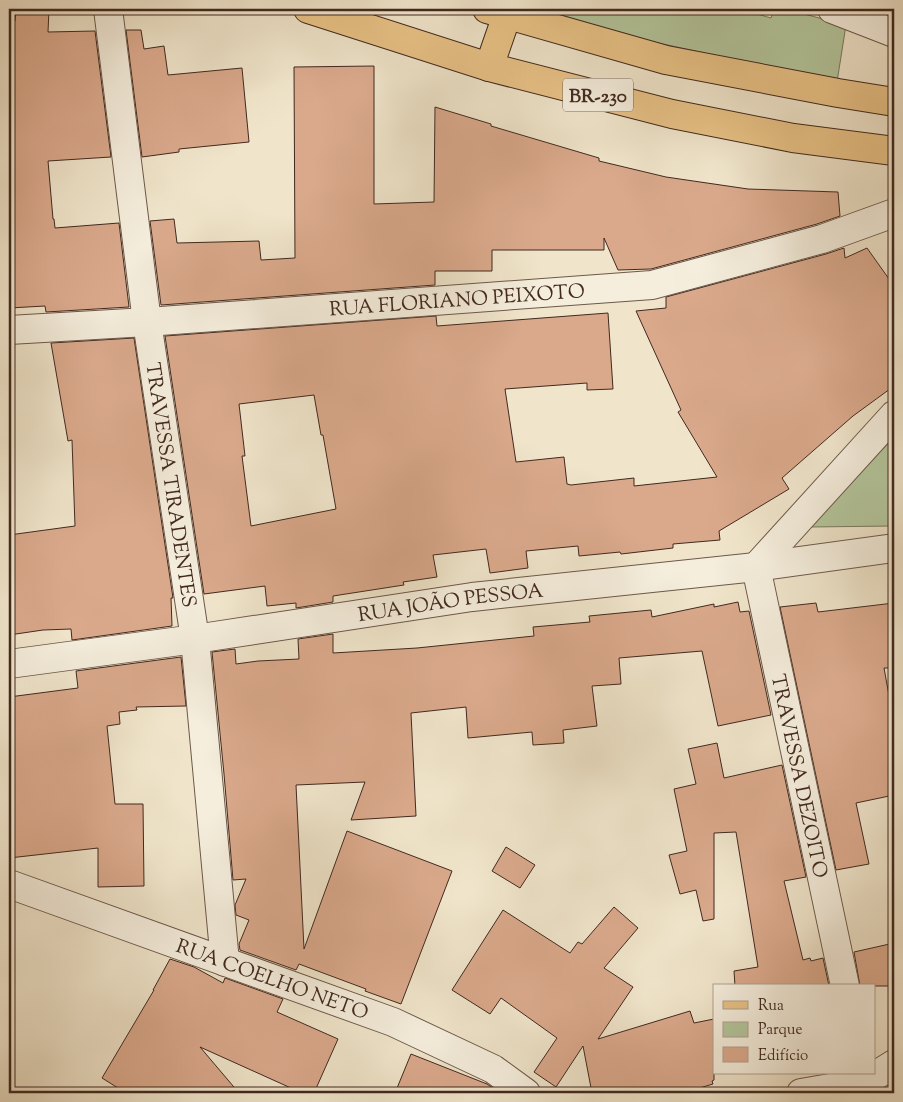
<svg xmlns="http://www.w3.org/2000/svg" width="903" height="1102" viewBox="0 0 903 1102" font-family="'Sorts Mill Goudy',serif">
  <rect width="100%" height="100%" fill="#f0e5cb"/>
  <filter id="stains"><feTurbulence type="fractalNoise" baseFrequency=".004" numOctaves="4"/><feColorMatrix values="0 0 0 0 .2 0 0 0 0 .09 0 0 0 0 .02 0 0 0 .5 -.17"/></filter>
  <radialGradient id="worn" r=".72"><stop offset=".6" stop-color="#630" stop-opacity="0"/><stop offset="1" stop-color="#630" stop-opacity=".3"/></radialGradient>
  <!-- green -->
  <g fill="#b4c69c" stroke="#7a785e">
    <path d="M 535,9 L 740,9 L 771,18 L 774,9 L 785,9 L 846,25 L 837,82 L 654,42 Z"/>
    <path d="M 894,437 L 894,526 L 810,527 Z"/>
  </g>
  <!-- building -->
  <g fill="#daa98c" stroke="#41291f" fill-rule="evenodd">
    <path d="M 16,9 L 49,9 L 48,32 L 95,31 L 111,157 L 48,161 L 53,219 L 54,219 L 55,228 L 119,223 L 129,307 L 46,312 L 45,306 L 9,308 L 9,273 L 12,272 L 9,221 L 9,20 L 15,21 Z"/>
    <path d="M 126,30 L 141,30 L 144,49 L 164,46 L 168,75 L 242,68 L 249,142 L 179,149 L 179,152 L 142,157 Z"/>
    <path d="M 374,66 L 374,204 L 434,202 L 435,107 L 491,124 L 491,126 L 599,158 L 599,161 L 666,177 L 748,189 L 838,192 L 840,216 L 817,224 L 651,269 L 618,270 L 604,238 L 604,250 L 492,250 L 492,271 L 435,271 L 435,285 L 161,305 L 150,221 L 174,219 L 177,243 L 259,241 L 261,260 L 295,258 L 294,67 Z"/>
    <path d="M 844,248 L 845,258 L 867,248 L 894,286 L 894,386 L 853,416 L 782,478 L 789,489 L 719,531 L 720,540 L 673,544 L 673,548 L 621,554 L 620,552 L 579,556 L 578,546 L 526,551 L 528,568 L 490,573 L 486,549 L 433,555 L 437,577 L 403,582 L 404,585 L 333,596 L 333,602 L 296,608 L 296,603 L 267,606 L 265,586 L 204,594 L 165,336 L 436,316 L 437,326 L 608,313 L 613,389 L 587,390 L 587,383 L 505,389 L 516,462 L 564,457 L 567,484 L 571,485 L 634,478 L 634,486 L 717,477 L 678,412 L 681,410 L 636,311 L 666,308 L 666,297 L 826,254 ZM 314,395 L 321,435 L 323,435 L 336,509 L 251,526 L 242,456 L 245,456 L 239,404 Z"/>
    <path d="M 134,338 L 173,598 L 171,598 L 172,626 L 72,640 L 71,629 L 43,630 L 9,635 L 9,535 L 75,526 L 72,440 L 68,441 L 51,343 Z"/>
    <path d="M 738,602 L 740,612 L 749,611 L 771,715 L 718,726 L 702,651 L 619,658 L 621,684 L 592,686 L 597,726 L 563,730 L 564,743 L 533,745 L 532,732 L 468,738 L 466,707 L 411,713 L 416,816 L 351,820 L 365,782 L 296,785 L 304,949 L 347,831 L 452,871 L 401,1004 L 365,991 L 366,989 L 299,964 L 296,970 L 240,950 L 239,944 L 249,920 L 236,915 L 235,905 L 246,879 L 233,880 L 224,774 L 212,652 L 235,649 L 236,664 L 258,661 L 299,659 L 298,639 L 333,634 L 333,653 L 417,648 L 534,636 L 533,627 L 590,622 L 589,616 L 651,610 L 652,617 L 714,604 L 714,607 Z"/>
    <path d="M 816,603 L 818,612 L 894,603 L 894,668 L 884,668 L 894,723 L 894,795 L 856,803 L 869,864 L 836,870 L 780,607 Z"/>
    <path d="M 181,657 L 186,706 L 136,707 L 137,710 L 119,712 L 120,724 L 107,726 L 115,804 L 143,804 L 144,886 L 98,887 L 98,848 L 9,858 L 9,697 L 78,688 L 76,671 Z"/>
    <path d="M 717,743 L 724,778 L 782,765 L 806,877 L 784,881 L 803,960 L 810,958 L 811,961 L 823,958 L 829,986 L 735,986 L 734,971 L 758,967 L 736,832 L 714,833 L 714,919 L 703,921 L 696,890 L 680,894 L 669,855 L 687,851 L 674,789 L 696,784 L 688,749 Z"/>
    <path d="M 506,847 L 535,865 L 520,888 L 492,871 Z"/>
    <path d="M 614,907 L 638,928 L 604,968 L 633,987 L 598,1039 L 690,1011 L 694,1023 L 714,1019 L 714,1080 L 712,1081 L 713,1084 L 683,1093 L 592,1093 L 583,1046 L 556,1087 L 534,1072 L 557,1038 L 501,998 L 490,1014 L 452,990 L 503,910 L 570,953 L 578,942 L 582,944 Z"/>
    <path d="M 894,943 L 894,986 L 860,986 L 854,952 Z"/>
    <path d="M 170,959 L 194,967 L 223,983 L 225,978 L 283,999 L 277,1012 L 338,1039 L 314,1093 L 302,1093 L 200,1047 L 239,1093 L 126,1093 L 102,1078 L 154,990 L 153,990 Z"/>
    <path d="M 411,1054 L 487,1084 L 500,1093 L 395,1093 Z"/>
  </g>
  <g fill="none" stroke-linecap="round" stroke-linejoin="round">
    <!-- minor casing -->
    <g stroke="#6d584a" stroke-width="30">
      <g id="minor">
        <path id="s1" d="M 108,9 L 147,322 L 195,639 L 225,962"/>
        <path d="M 832,9 L 894,33"/>
        <path id="s2" d="M 9,330 L 147,322 L 652,285 L 822,239 L 894,213"/>
        <path id="s3" d="M 9,664 L 195,639 L 472,597 L 756,567 L 894,548"/>
        <path id="s4" d="M 9,884 L 393,1022 L 493,1069 L 526,1093"/>
        <path d="M 845,986 L 756,567 L 894,415"/>
        <path d="M 801,1093 L 865,1082 L 894,1064"/>
      </g>
    </g>
    <!-- primary casing -->
    <g stroke="#41291f" stroke-width="30">
      <g id="primary">
        <path d="M 308,9 L 489,67 L 672,114 L 793,138 L 894,151"/>
        <path d="M 487,9 L 666,60 L 838,93 L 894,102"/>
        <path d="M 489,67 L 507,15"/>
      </g>
    </g>
    <!-- minor -->
    <use href="#minor" stroke="#f5eedd" stroke-width="28"/>
    <!-- primary -->
    <use href="#primary" stroke="#e8c286" stroke-width="28"/>
  </g>
  <g text-anchor="middle" stroke-width="5" stroke-linejoin="round" paint-order="stroke">
    <!-- shield labels -->
    <rect fill="#f5eedd" stroke="#776458" stroke-width="1" x="563" y="78.5" width="70" height="33" rx="4"/>
    <g font-size="19" font-weight="bold" fill="#41291f">
      <text x="598" y="102">BR-230</text>
    </g>
    <!-- street labels -->
    <g font-size="20" fill="#41291f" stroke="#f5eedd">
      <text dy="7" stroke="none"><textPath href="#s2" startOffset="449">RUA FLORIANO PEIXOTO</textPath></text>
      <text dy="7" stroke="none"><textPath href="#s1" startOffset="480">TRAVESSA TIRADENTES</textPath></text>
      <text dy="7" stroke="none"><textPath href="#s3" startOffset="446">RUA JOÃO PESSOA</textPath></text>
      <text transform="translate(800 776) rotate(78)" y="7">TRAVESSA DEZOITO</text>
      <text dy="7" stroke="none"><textPath href="#s4" startOffset="280">RUA COELHO NETO</textPath></text>
    </g>
  </g>
  <!-- margin -->
  <rect width="903" height="1102" fill="none" stroke="#f0e5cb" stroke-width="30"/>
  <rect x="10" y="10" width="883" height="1082" fill="none" stroke="#41291f" stroke-width="2.5"/>
  <rect x="15" y="15" width="873" height="1072" fill="none" stroke="#41291f"/>
  <!-- legend -->
  <rect x="713" y="984" width="162" height="90" fill="#f5eedd" stroke="#ad9f91"/>
  <rect x="723" y="1001" width="25" height="8" fill="#e8c286" stroke="#ad9f91"/>
  <text x="758" y="1010" font-size="15" fill="#41291f">Rua</text>
  <rect x="723" y="1022" width="25" height="15" fill="#b4c69c" stroke="#ad9f91"/>
  <text x="758" y="1034" font-size="15" fill="#41291f">Parque</text>
  <rect x="723" y="1047" width="25" height="15" fill="#daa98c" stroke="#ad9f91"/>
  <text x="758" y="1060" font-size="15" fill="#41291f">Edifício</text>
  <rect width="100%" height="100%" filter="url(#stains)"/>
  <rect width="100%" height="100%" fill="url(#worn)"/>
</svg>
